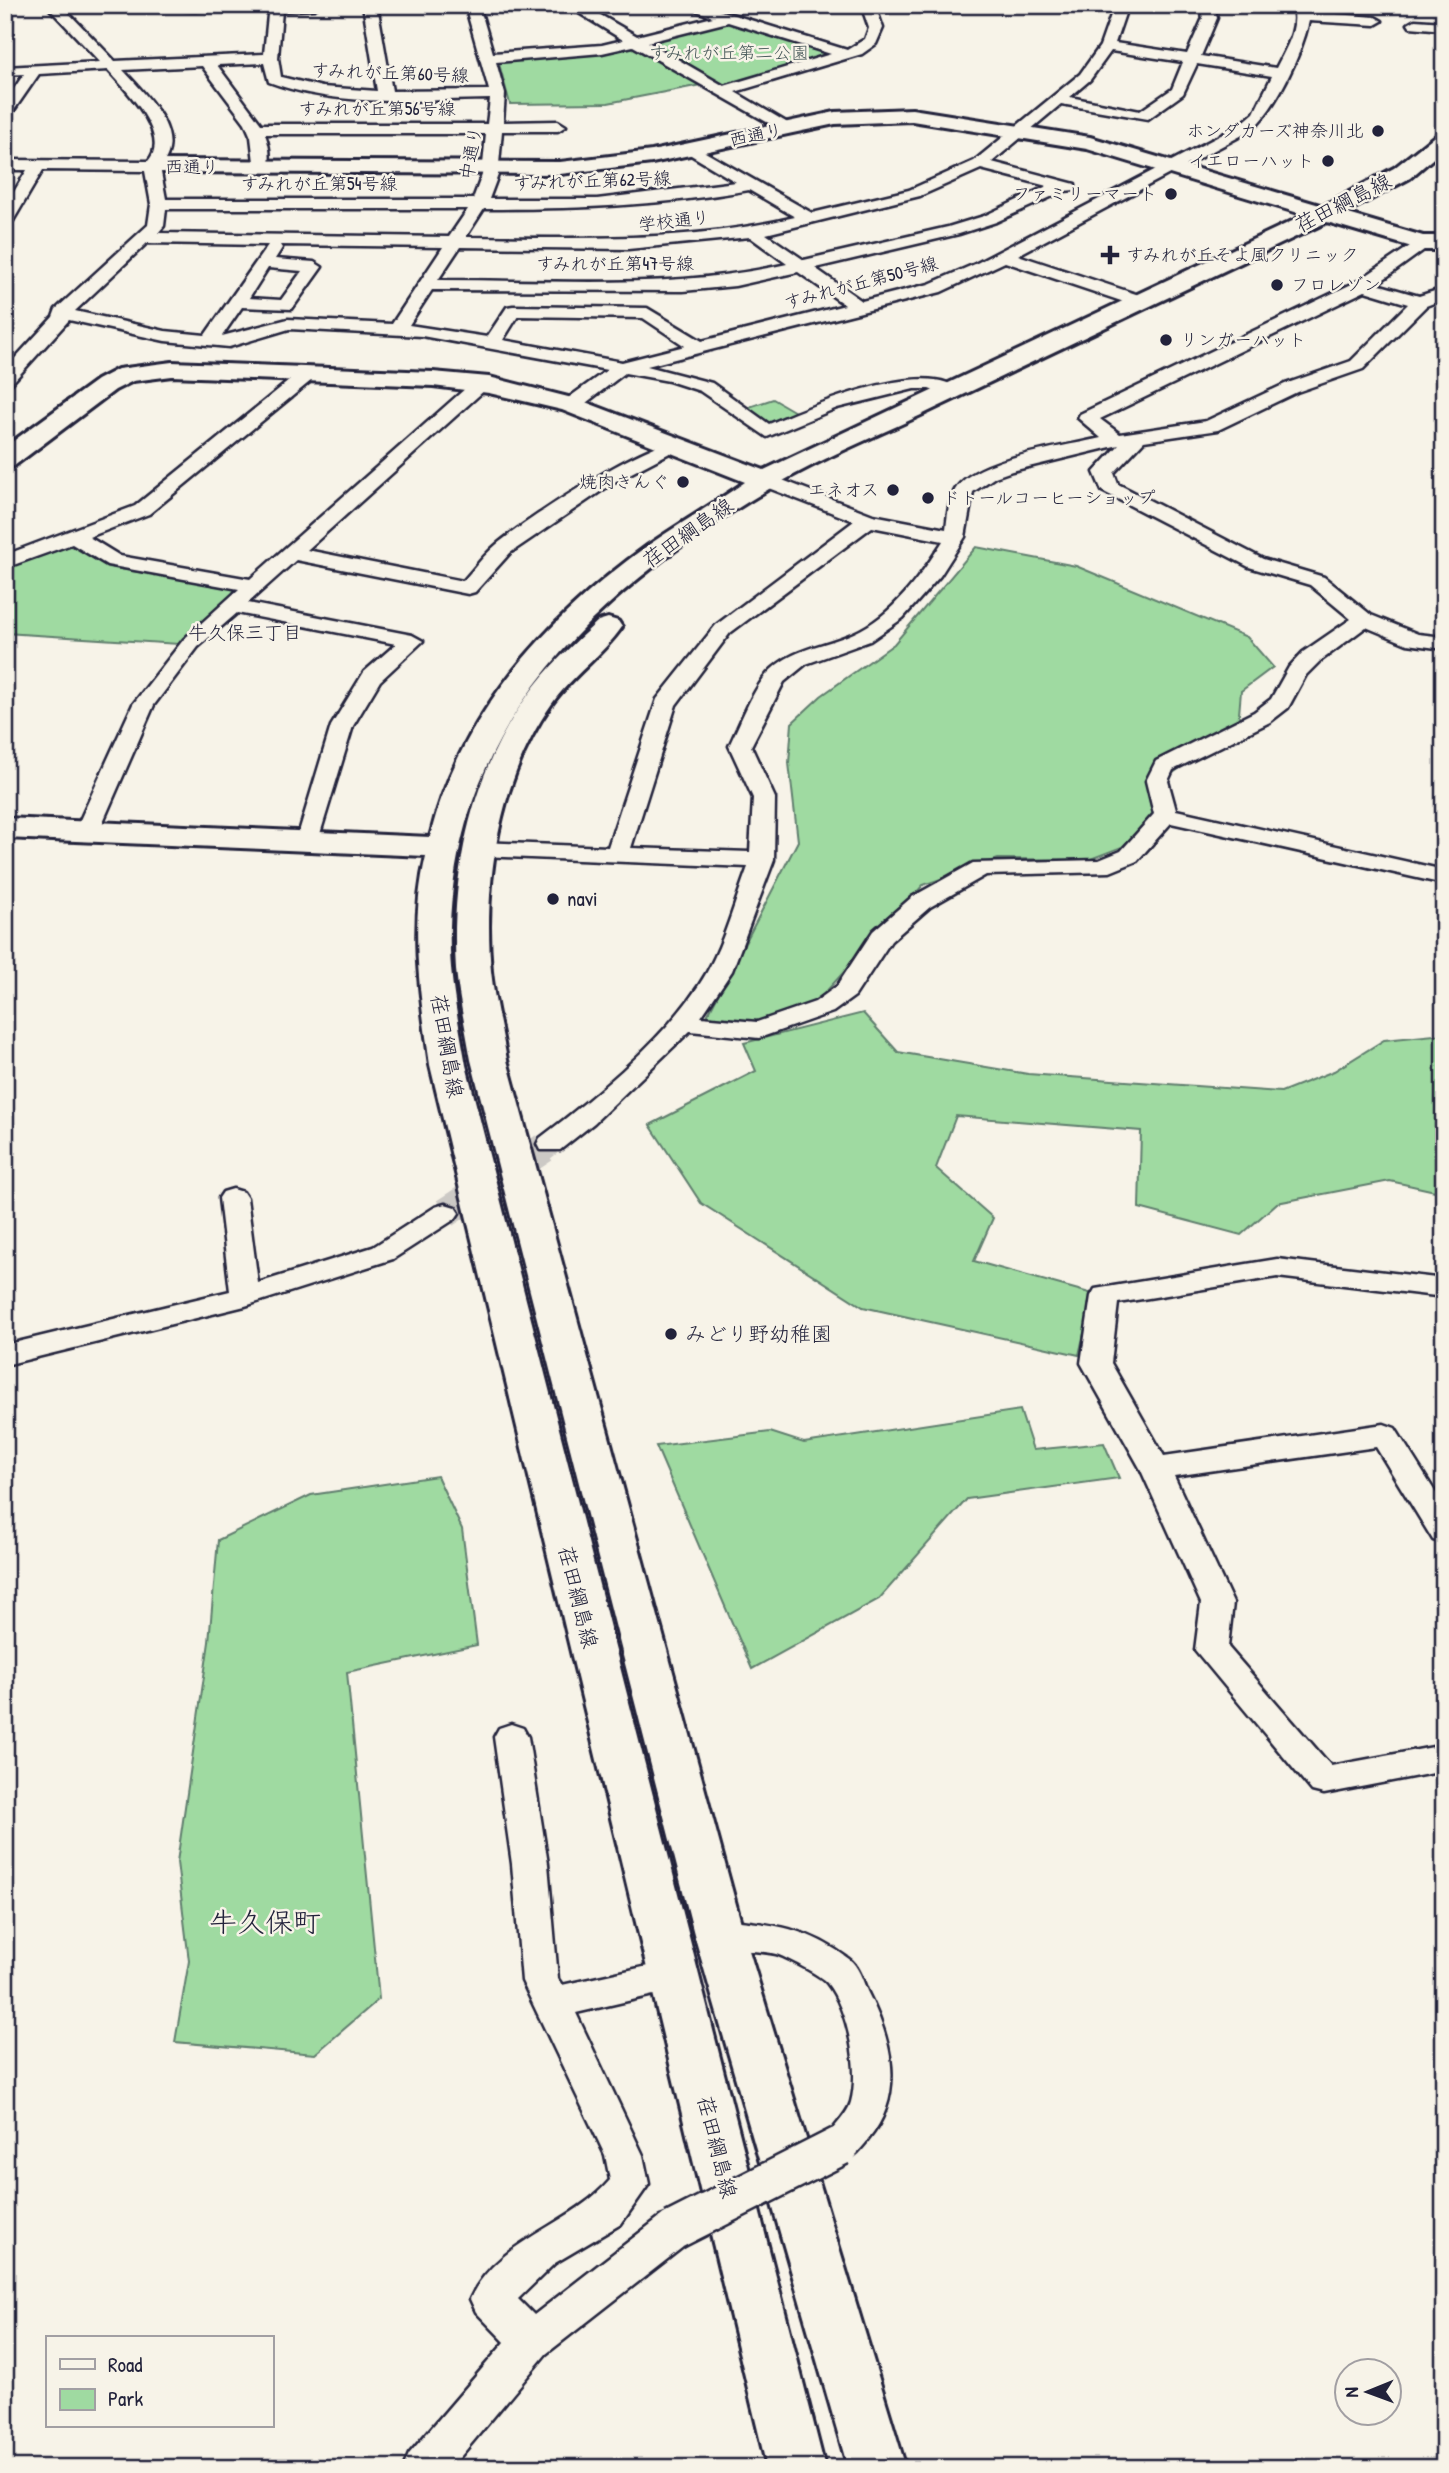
<svg xmlns="http://www.w3.org/2000/svg" width="1449" height="2473" viewBox="0 0 1449 2473" font-family="'Patrick Hand','Klee One',sans-serif">
  <rect width="100%" height="100%" fill="#f7f3e8"/>
  <filter id="ink" filterUnits="userSpaceOnUse"><feTurbulence type="fractalNoise" baseFrequency=".0143" numOctaves="2"/><feDisplacementMap in="SourceGraphic" scale="14" xChannelSelector="R" yChannelSelector="G"/><feConvolveMatrix kernelMatrix="1 2 1 2 8 2 1 2 1" color-interpolation-filters="sRGB"/></filter>
  <g filter="url(#ink)">
    <!-- green -->
    <g fill="#9fdaa1" stroke="#607e6e" stroke-width="2">
      <path d="M 727,21 L 836,54 L 727,87 L 642,42 Z"/>
      <path d="M 635,45 L 706,84 L 608,103 L 510,104 L 498,60 L 601,53 Z"/>
      <path d="M 773,399 L 797,413 L 767,425 L 746,408 Z"/>
      <path d="M 71,545 L 108,567 L 236,588 L 222,609 L 179,644 L 5,633 L 5,568 Z"/>
      <path d="M 976,547 L 1076,566 L 1247,637 L 1273,667 L 1241,691 L 1238,726 L 1151,789 L 1156,815 L 1122,847 L 1088,860 L 998,859 L 923,885 L 812,1007 L 759,1026 L 707,1016 L 798,841 L 789,763 L 792,723 L 821,696 L 894,644 Z"/>
      <path d="M 863,1013 L 898,1052 L 1028,1074 L 1281,1092 L 1334,1071 L 1384,1040 L 1444,1034 L 1444,1193 L 1390,1181 L 1277,1203 L 1241,1235 L 1139,1208 L 1141,1131 L 956,1116 L 936,1168 L 993,1218 L 974,1261 L 1093,1294 L 1079,1355 L 863,1307 L 701,1203 L 650,1125 L 756,1071 L 744,1043 Z"/>
      <path d="M 1020,1410 L 1033,1450 L 1104,1443 L 1119,1478 L 967,1499 L 879,1599 L 752,1669 L 656,1446 L 770,1432 L 804,1443 Z"/>
      <path d="M 437,1476 L 462,1529 L 477,1645 L 347,1672 L 379,1999 L 315,2054 L 175,2042 L 189,1961 L 177,1862 L 209,1642 L 218,1540 L 311,1495 Z"/>
    </g>
    <g fill="none" stroke-linecap="round" stroke-linejoin="round">
      <!-- street-tunnel-far1 -->
      <path stroke="#ccc9c5" stroke-width="24" stroke-dasharray="24 12" stroke-linecap="butt" d="M 542,1150 L 550,1144"/>
      <!-- street-tunnel -->
      <path stroke="#ccc9c5" stroke-width="30" stroke-dasharray="30 15" stroke-linecap="butt" d="M 445,1213 L 544,1148"/>
      <!-- street casing -->
      <g stroke="#22223b" stroke-width="5">
        <g id="street">
          <path d="M 46,5 L 61,5 L 115,61 L 264,54 L 269,5 L 321,5 L 314,9 L 282,11 L 278,58 L 281,77 L 322,87 L 377,91 L 363,5 L 377,5 L 392,91 L 489,90 L 465,5 L 479,5 L 493,53 L 602,45 L 623,40 L 566,5 L 583,5 L 637,36 L 713,17 L 680,5 L 702,5 L 847,50 L 865,39 L 869,28 L 861,5 L 875,5 L 883,28 L 876,44 L 862,54 L 735,92 L 791,125 L 791,131 L 786,133 L 633,46 L 602,53 L 496,62 L 505,94 L 503,122 L 558,121 L 566,126 L 558,131 L 502,131 L 498,175 L 489,199 L 597,199 L 736,182 L 686,152 L 683,149 L 691,144 L 812,213 L 909,190 L 974,161 L 1080,74 L 1100,46 L 1112,12 L 1064,9 L 1057,5 L 1128,5 L 1115,43 L 1187,54 L 1203,18 L 1200,5 L 1214,5 L 1217,18 L 1201,56 L 1276,68 C 1286,48 1300,27 1292,5 L 1306,5 L 1309,12 L 1375,17 L 1382,21 L 1375,25 L 1309,21 C 1301,55 1277,108 1250,131 L 1018,255 L 1148,298 L 1151,302 L 1148,306 L 1136,306 L 1005,262 L 941,292 L 647,366 L 712,383 L 769,424 C 806,408 931,354 962,393 L 953,398 L 929,389 L 914,389 L 837,408 L 767,437 L 700,391 L 669,381 L 625,373 L 578,409 L 564,409 L 562,405 L 564,401 L 607,370 L 422,336 L 289,329 L 229,347 L 165,341 L 69,320 L 11,384 L 5,385 L 5,369 L 53,317 L 56,309 L 148,225 L 151,204 L 145,171 L 43,170 L 13,221 L 5,226 L 5,207 L 27,170 L 5,170 L 5,160 L 148,161 C 172,136 125,89 108,70 L 39,74 L 10,116 L 5,117 L 5,102 L 24,74 L 5,75 L 5,67 L 100,62 ZM 728,22 L 831,54 L 724,86 L 648,42 ZM 1111,51 L 1183,62 L 1172,89 L 1140,111 L 1070,97 L 1090,80 ZM 264,63 L 269,82 C 339,108 416,100 490,99 L 487,124 L 261,124 L 217,65 ZM 1197,64 L 1272,76 L 1254,113 L 1240,125 L 975,264 L 929,284 L 862,301 L 815,268 L 959,234 L 996,222 L 1064,191 L 1075,190 L 1075,184 L 992,162 L 1061,104 L 1148,119 L 1183,94 ZM 202,66 L 245,123 L 251,137 L 255,170 L 267,170 C 272,159 269,145 265,134 L 486,134 L 482,175 L 473,199 L 166,199 L 160,167 C 189,135 145,94 123,70 ZM 981,169 L 1047,186 L 984,216 L 948,227 L 804,260 L 766,234 L 920,196 ZM 749,190 L 795,217 C 687,243 576,238 466,237 L 484,209 C 574,209 660,206 749,190 ZM 166,209 L 468,209 L 449,237 L 158,233 L 164,226 ZM 750,237 L 787,264 C 673,290 555,280 438,280 L 460,247 L 628,249 ZM 147,243 L 268,245 L 205,335 L 165,331 L 75,311 ZM 280,245 L 443,247 L 392,324 L 288,319 L 222,336 L 242,307 L 292,309 L 322,267 L 314,262 L 275,259 L 282,248 ZM 268,268 L 302,271 L 281,300 L 249,298 ZM 798,272 L 845,305 L 702,341 L 647,308 L 513,306 L 507,307 L 487,337 L 409,325 L 432,290 L 683,291 L 735,286 ZM 518,316 L 643,318 L 685,346 L 622,362 L 503,340 Z"/>
          <path d="M 216,5 C 207,12 185,13 176,6 Z"/>
          <path d="M 1415,20 L 1444,22 L 1444,30 L 1410,27 L 1408,24 Z"/>
          <path d="M 1422,238 L 1430,243 L 1428,247 L 1377,284 L 1419,296 L 1444,288 L 1444,299 L 1426,306 L 1363,369 L 1297,392 L 1218,430 L 1144,441 L 1114,473 L 1118,484 L 1263,559 L 1324,577 L 1371,615 L 1418,634 L 1444,637 L 1444,649 L 1407,644 L 1366,627 L 1319,662 L 1306,675 L 1288,708 L 1270,722 L 1173,770 L 1168,781 L 1176,810 L 1444,870 L 1444,884 L 1171,823 L 1137,861 L 1110,872 L 986,875 L 930,907 L 891,941 L 855,996 L 833,1012 L 759,1038 L 690,1031 L 594,1123 L 560,1150 L 540,1150 L 537,1144 L 540,1138 C 596,1096 673,1032 707,972 C 725,940 735,901 748,867 L 479,856 L 471,854 L 467,849 L 471,844 L 479,842 L 608,847 L 657,699 L 716,625 L 854,521 L 758,484 L 755,480 L 758,476 L 772,476 L 873,515 L 946,529 C 948,515 948,499 957,487 C 980,457 1064,447 1101,438 L 1078,418 L 1080,414 L 1358,281 ZM 1365,291 L 1408,304 L 1351,361 L 1285,384 L 1206,421 L 1120,434 L 1100,419 ZM 1119,445 L 1094,472 L 1102,491 L 1249,567 L 1310,585 L 1351,619 L 1303,652 L 1289,667 L 1271,699 L 1254,712 L 1156,761 L 1146,781 L 1154,814 L 1121,851 L 1099,860 L 973,863 L 912,897 L 873,931 L 837,986 L 815,1002 L 757,1022 L 701,1017 L 732,971 L 774,860 L 775,798 L 751,746 L 784,682 L 806,664 L 870,641 L 903,618 L 940,576 L 965,537 L 973,492 L 995,477 L 1012,471 ZM 872,527 L 943,541 C 921,575 893,616 854,633 C 823,647 791,648 767,674 C 751,693 740,724 729,746 L 753,798 L 750,852 L 631,848 L 676,705 L 730,633 Z"/>
          <path d="M 306,371 L 312,372 L 315,376 L 312,380 L 149,514 L 89,537 L 120,556 L 250,579 L 475,380 L 487,380 L 490,384 L 487,388 L 307,550 L 463,581 C 474,569 484,555 496,545 C 521,523 655,434 683,441 L 685,445 L 616,481 L 510,553 L 475,592 L 468,594 L 296,560 L 248,603 L 412,635 L 423,641 L 380,681 L 353,726 L 316,847 L 300,847 L 296,842 L 331,726 L 364,672 L 396,644 L 237,613 L 198,647 L 154,705 L 99,831 L 95,836 L 79,836 L 75,831 L 133,704 L 184,639 L 239,589 L 107,565 L 72,544 L 5,568 L 5,555 L 135,506 L 300,372 Z"/>
          <path d="M 233,1189 L 243,1192 L 247,1198 L 258,1283 L 373,1247 L 435,1207 L 445,1204 L 455,1207 L 459,1213 L 455,1219 L 393,1259 L 245,1306 L 5,1365 L 5,1345 L 230,1291 L 219,1198 L 223,1192 Z"/>
          <path d="M 1277,1259 L 1444,1279 L 1444,1297 L 1277,1277 L 1118,1303 L 1111,1363 L 1164,1456 L 1384,1424 L 1395,1428 L 1444,1506 L 1444,1543 L 1433,1540 L 1376,1447 L 1174,1476 L 1233,1603 L 1228,1647 L 1331,1766 L 1444,1745 L 1444,1771 L 1324,1794 L 1312,1791 L 1195,1650 L 1201,1603 L 1140,1468 L 1081,1363 L 1091,1296 L 1095,1289 Z"/>
          <path d="M 511,1724 L 523,1728 L 528,1737 L 548,1864 L 558,1979 L 562,1985 L 675,1960 L 688,1964 L 693,1975 L 688,1986 L 675,1990 L 576,2013 L 643,2155 L 649,2184 L 621,2224 L 555,2263 L 518,2299 L 534,2315 L 660,2217 L 674,2212 L 688,2217 L 694,2230 L 688,2243 L 546,2354 L 451,2468 L 403,2468 L 409,2454 L 505,2342 L 476,2312 L 470,2299 C 496,2240 571,2226 610,2180 L 605,2155 L 522,1981 L 512,1864 L 494,1737 L 499,1728 Z"/>
          <path d="M 719,1919 C 771,1924 805,1926 849,1959 C 858,1965 863,1981 867,1991 C 892,2040 906,2094 868,2140 C 859,2151 854,2158 840,2163 L 826,2158 L 821,2146 C 828,2131 847,2117 851,2102 C 860,2069 848,2010 827,1983 C 822,1976 784,1956 776,1954 C 752,1949 729,1952 706,1945 L 701,1934 L 706,1923 Z"/>
        </g>
      </g>
      <!-- secondary casing -->
      <g stroke="#22223b" stroke-width="6">
        <g id="secondary">
          <path d="M 912,109 L 1090,137 L 1323,206 L 1394,168 L 1437,134 L 1444,132 L 1444,149 L 1410,178 L 1345,213 L 1423,236 L 1444,236 L 1444,250 L 1422,250 L 1327,222 C 1199,283 1070,344 942,405 C 887,432 827,455 774,486 C 603,587 458,714 450,926 C 448,974 458,1019 466,1065 L 825,2468 L 767,2468 L 430,1065 C 420,994 409,927 426,856 L 5,838 L 5,818 L 430,837 C 459,715 547,618 647,546 C 679,524 713,504 745,482 L 562,410 L 489,393 L 433,386 L 172,376 L 133,381 L 115,390 L 14,466 L 5,468 L 5,447 L 97,380 L 118,369 L 172,362 L 433,372 L 489,377 L 580,400 L 764,470 L 1305,215 L 1087,149 L 912,121 L 835,124 L 652,163 L 560,174 L 152,172 L 141,166 L 152,160 L 560,162 L 652,151 L 835,112 Z"/>
          <path d="M 608,618 L 618,621 L 622,627 C 602,656 571,676 551,705 C 499,779 483,883 491,971 C 494,1001 502,1030 507,1060 L 744,1934 L 906,2468 L 848,2468 L 694,1934 L 471,1060 C 466,1030 459,1000 456,970 C 450,876 471,772 528,695 C 548,667 573,644 598,621 Z"/>
        </g>
      </g>
      <!-- street -->
      <use href="#street" fill="#f7f3e8" fill-rule="evenodd"/>
      <!-- secondary -->
      <use href="#secondary" fill="#f7f3e8" fill-rule="evenodd"/>
      <!-- street-bridge casing -->
      <g stroke="#22223b" stroke-width="43" stroke-linecap="butt">
        <path id="street-bridge" d="M 674,2230 L 840,2146"/>
      </g>
      <!-- street-bridge -->
      <use href="#street-bridge" stroke="#f7f3e8" stroke-width="38"/>
    </g>
  </g>
  <!-- markers -->
  <g fill="#22223b" stroke="#f7f3e8" stroke-width="2.5">
    <circle cx="1378" cy="131" r="7"/>
    <circle cx="1328" cy="161" r="7"/>
    <circle cx="1171" cy="194" r="7"/>
    <path d="M1106.5 244.5h7v7h7v7h-7v7h-7v-7h-7v-7h7z"/>
    <circle cx="1277" cy="285" r="7"/>
    <circle cx="1166" cy="340" r="7"/>
    <circle cx="683" cy="482" r="7"/>
    <circle cx="893" cy="490" r="7"/>
    <circle cx="928" cy="498" r="7"/>
    <circle cx="553" cy="899" r="7"/>
    <circle cx="671" cy="1334" r="7"/>
  </g>
  <g text-anchor="middle" stroke-width="5" stroke-linejoin="round" paint-order="stroke">
    <!-- far-park labels -->
    <g font-size="18" fill="#48595a" stroke="#f7f3e8">
      <text x="729" y="59">すみれが丘第二公園</text>
    </g>
    <!-- far-street labels -->
    <g font-size="18" fill="#22223b" stroke="#f7f3e8">
      <text transform="translate(390 73) rotate(2)" y="6">すみれが丘第60号線</text>
      <text x="377" y="115">すみれが丘第56号線</text>
      <text transform="translate(756 135) rotate(-12)" y="6">西通り</text>
      <text transform="translate(471 153) rotate(-80)" y="6">中通り</text>
      <text x="192" y="173">西通り</text>
      <text transform="translate(592 181) rotate(-2)" y="6">すみれが丘第62号線</text>
      <text x="319" y="190">すみれが丘第54号線</text>
      <text transform="translate(674 221) rotate(-6)" y="6">学校通り</text>
      <text x="615" y="270">すみれが丘第47号線</text>
      <text transform="translate(861 283) rotate(-15)" y="6">すみれが丘第50号線</text>
    </g>
    <!-- far-poi labels -->
    <g font-size="18" fill="#22223b" stroke="#f7f3e8" text-anchor="end">
      <text x="1364" y="137">ホンダカーズ神奈川北</text>
      <text x="1314" y="167">イエローハット</text>
      <text x="1157" y="200">ファミリーマート</text>
      <text x="1126" y="261" text-anchor="start">すみれが丘そよ風クリニック</text>
      <text x="1291" y="291" text-anchor="start">フロレゾン</text>
      <text x="1180" y="346" text-anchor="start">リンガーハット</text>
      <text x="669" y="488">焼肉きんぐ</text>
      <text x="879" y="496">エネオス</text>
      <text x="942" y="504" text-anchor="start">ドトールコーヒーショップ</text>
    </g>
    <!-- far-neighbourhood labels -->
    <g font-size="19" fill="#22223b" stroke="#f7f3e8">
      <text x="245" y="639">牛久保三丁目</text>
    </g>
    <!-- street labels -->
    <g font-size="21" fill="#22223b" stroke="#f7f3e8">
      <text transform="translate(1343 203) rotate(-27)" y="7">荏田綱島線</text>
      <text transform="translate(688 533) rotate(-35)" y="7">荏田綱島線</text>
      <text transform="translate(447 1046) rotate(80)" y="7">荏田綱島線</text>
      <text transform="translate(578 1597) rotate(76)" y="7">荏田綱島線</text>
      <text transform="translate(717 2147) rotate(76)" y="7">荏田綱島線</text>
    </g>
    <!-- poi labels -->
    <g font-size="21" fill="#22223b" stroke="#f7f3e8" text-anchor="start">
      <text x="567" y="906">navi</text>
      <text x="685" y="1341">みどり野幼稚園</text>
    </g>
    <!-- near-neighbourhood labels -->
    <g font-size="28" fill="#22223b" stroke="#f7f3e8">
      <text x="265" y="1932">牛久保町</text>
    </g>
  </g>
  <!-- margin -->
  <rect width="1449" height="2473" fill="none" stroke="#f7f3e8" stroke-width="28"/>
  <rect x="14" y="14" width="1421" height="2445" fill="none" stroke="#22223b" stroke-width="2.5" filter="url(#ink)"/>
  <!-- legend -->
  <rect x="46" y="2336" width="228" height="91" fill="#f7f3e8" stroke="#a29fa3" stroke-width="2"/>
  <rect x="60" y="2359" width="35" height="10" fill="#f7f3e8" stroke="#a29fa3" stroke-width="2"/>
  <text x="108" y="2372" font-size="21" fill="#22223b">Road</text>
  <rect x="60" y="2389" width="35" height="21" fill="#9fdaa1" stroke="#a29fa3" stroke-width="2"/>
  <text x="108" y="2406" font-size="21" fill="#22223b">Park</text>
  <!-- north arrow -->
  <g transform="translate(1368 2392) rotate(269)"><circle r="33" fill="#f7f3e8" stroke="#a29fa3" stroke-width="2"/>
  <path d="M0-5L12 26L0 18L-12 26Z" fill="#22223b"/>
  <text y="-10" font-size="19" font-weight="bold" text-anchor="middle" fill="#22223b">N</text>
  </g>
</svg>
